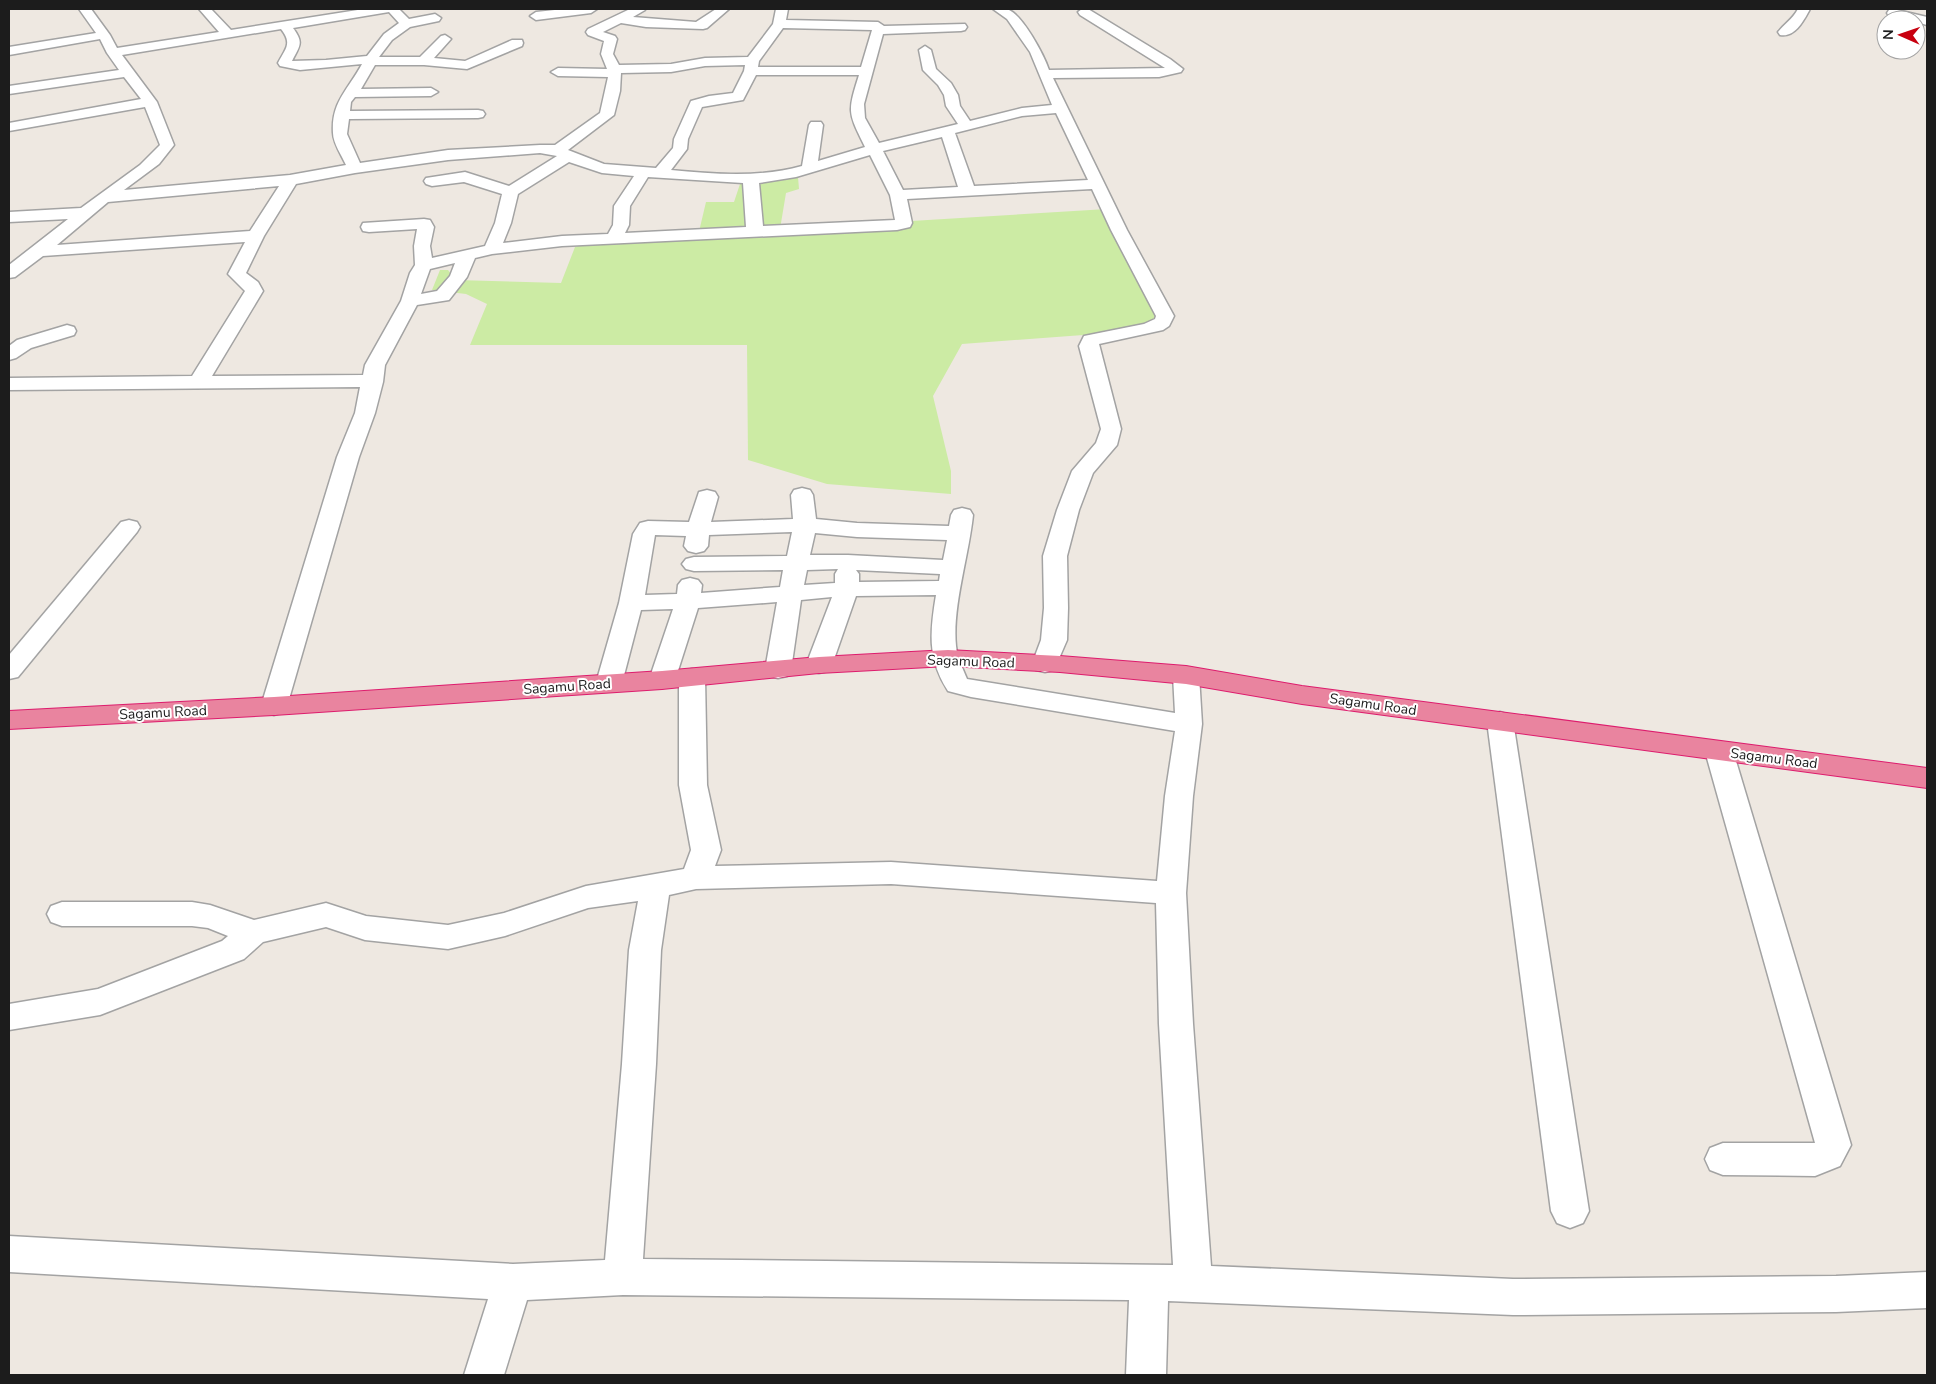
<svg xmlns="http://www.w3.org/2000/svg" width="1936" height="1384" viewBox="0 0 1936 1384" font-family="'Nunito Sans',sans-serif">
  <rect width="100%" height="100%" fill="#eee8e1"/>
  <!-- grass -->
  <path fill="#cceba4" d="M 798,177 L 799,189 L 786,193 L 780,229 L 1107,209 L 1164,329 L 962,344 L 933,396 L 951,471 L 951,494 L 827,484 L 748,460 L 747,345 L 470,345 L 487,304 L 466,294 L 432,290 L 440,270 L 448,270 L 456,280 L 561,283 L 575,247 L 589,243 L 697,240 L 706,202 L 734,202 L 740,184 Z"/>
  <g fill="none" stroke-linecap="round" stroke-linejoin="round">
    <!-- minor casing -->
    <g stroke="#a3a3a3" stroke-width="3">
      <g id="minor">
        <path d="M 79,9 L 91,9 L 110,35 L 117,48 L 219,32 L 199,9 L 211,9 L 231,30 L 364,9 L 399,9 L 409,19 L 435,14 L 441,18 L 439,21 L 410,27 L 392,40 L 379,57 L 420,57 L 441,36 L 445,35 L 451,39 L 434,58 L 465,61 L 512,40 L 522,40 L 523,43 L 522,46 L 467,69 L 424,65 L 375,65 L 361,89 L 431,88 L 438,92 L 431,96 L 355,97 L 351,102 L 350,111 L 478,110 L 483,111 L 485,114 L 483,117 L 478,118 L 349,119 L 347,134 L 360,163 L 448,150 L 540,145 L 555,145 L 600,113 L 608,77 L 558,76 L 551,72 L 558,68 L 607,69 L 601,54 L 604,41 L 588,35 L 586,32 L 588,29 L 630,9 L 645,10 L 633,17 L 696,22 L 716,9 L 729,9 L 707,28 L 703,29 L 646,27 L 621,23 L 603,32 L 615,36 L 617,39 L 613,54 L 619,65 L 671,64 L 705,58 L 748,57 L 773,24 L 776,9 L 788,9 L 786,20 L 878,22 L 884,26 L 965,24 L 967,27 L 965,30 L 961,31 L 883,34 L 864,104 L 865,118 L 879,143 L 958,124 L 946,106 L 944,95 L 938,85 L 923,70 L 919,50 L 925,46 L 931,50 L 936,69 L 951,83 L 958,95 L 960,106 L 970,121 L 1022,108 L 1052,105 L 1030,52 L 1007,19 L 993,9 C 998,9 1004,8 1009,10 C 1023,16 1044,55 1049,70 L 1165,68 L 1080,15 L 1078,12 L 1082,9 L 1088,9 L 1170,59 L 1183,69 L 1181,72 L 1159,77 L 1053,78 L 1127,230 L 1174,316 L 1169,326 L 1163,330 L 1099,344 L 1121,429 L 1117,445 L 1093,473 L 1079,510 L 1067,556 L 1068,608 L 1067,640 L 1054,670 L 1045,672 L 1036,670 L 1032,664 L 1041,640 L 1044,608 L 1043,556 L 1057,510 L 1072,471 L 1096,443 L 1101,429 L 1079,346 L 1084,336 L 1144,324 L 1155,319 L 1156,316 L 1111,230 L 1092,189 L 907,199 L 912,223 L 910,227 L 897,230 L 562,246 L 492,254 L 475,258 L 467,277 L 449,300 L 417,305 L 385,365 L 383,382 L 375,413 L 359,457 L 287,706 L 283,712 L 274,715 L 265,712 L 261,706 L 337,457 L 355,413 L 360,387 L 9,390 L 9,378 L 192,376 L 245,291 L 228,274 L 245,242 L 43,256 L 15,277 L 9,278 L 9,265 L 68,219 L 9,222 L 9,212 L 81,208 L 140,165 L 160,145 L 145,107 L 9,131 L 9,123 L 141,99 L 124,77 L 9,94 L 9,86 L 119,70 L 107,53 L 100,39 L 9,55 L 9,47 L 96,33 ZM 389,12 L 399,23 L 384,34 L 367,56 L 326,60 L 292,61 C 300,45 304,43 293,28 ZM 783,28 L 872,30 L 861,67 L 758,67 L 759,61 ZM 281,29 C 293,44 285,49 278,63 L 280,66 L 300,70 L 362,64 C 348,90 331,102 333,133 C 333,143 342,156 346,165 L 290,175 L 124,190 L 159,164 L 174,145 L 157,102 L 122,55 ZM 745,65 L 744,71 L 733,93 L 709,96 L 691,101 L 674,139 L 673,148 L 656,168 L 604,164 L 568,150 L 614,115 L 620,91 L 621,73 L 671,72 L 705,66 ZM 756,75 L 859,75 C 847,113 848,112 865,147 L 818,161 L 823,125 L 821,122 L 811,122 L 809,125 L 802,166 C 760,178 714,174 671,170 L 687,149 L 688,139 L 702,107 L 743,100 ZM 1056,113 L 1088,180 L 974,186 L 955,133 L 1022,116 ZM 942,137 L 958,187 L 903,190 L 883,151 ZM 540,153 L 557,156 L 509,186 L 465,172 L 426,178 L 424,181 L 426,184 L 432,186 L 464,182 L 502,194 L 495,223 L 485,246 L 432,258 L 430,246 L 434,227 L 430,220 L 424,219 L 363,223 L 361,227 L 363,231 L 369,232 L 417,229 L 414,246 L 415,265 L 410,273 L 401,301 L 365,365 L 363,375 L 212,376 L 263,291 L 258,282 L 246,273 L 264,236 L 296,184 L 355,173 L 448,160 ZM 870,155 L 890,195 L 895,220 L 763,226 L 759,183 L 796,177 ZM 569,162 L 602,173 L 634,176 L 614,206 L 613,225 L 608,234 L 562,236 L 503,243 L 511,223 L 518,194 ZM 648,177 L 743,183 L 746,227 L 625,233 L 629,225 L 630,206 ZM 279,186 L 250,231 L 57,245 L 108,202 ZM 455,263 L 450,276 L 437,291 L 421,294 L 430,269 Z"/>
        <path d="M 564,9 L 597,9 L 591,13 L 536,20 L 530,16 L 536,12 Z"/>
        <path d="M 1798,9 L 1810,9 C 1804,20 1795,38 1780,35 L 1778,32 C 1785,23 1792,20 1798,9 Z"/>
        <path d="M 1893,9 L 1927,17 L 1927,25 L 1916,22 L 1916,20 L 1889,16 L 1887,13 L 1889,10 Z"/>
        <path d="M 67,325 L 74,327 L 76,331 L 74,335 L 31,348 L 16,358 L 9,360 L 9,346 L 17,340 Z"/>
        <path d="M 802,488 L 810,490 L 813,495 L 816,519 L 857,523 L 949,526 L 951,515 L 954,510 L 962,508 L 970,510 L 973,515 C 969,555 952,607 956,646 C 957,658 963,669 967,679 L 1175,713 L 1173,675 L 1177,669 L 1186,667 L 1195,669 L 1199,675 L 1202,724 L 1193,796 L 1186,893 L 1193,1024 L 1211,1266 L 1513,1279 L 1836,1276 L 1927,1272 L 1927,1308 L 1836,1312 L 1513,1315 L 1168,1301 L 1166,1375 L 1126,1375 L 1129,1300 L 623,1295 L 527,1300 L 504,1375 L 464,1375 L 488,1299 L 9,1272 L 9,1236 L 513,1264 L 605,1260 L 622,1064 L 629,950 L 638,901 L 588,908 L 505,936 L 448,949 L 365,940 L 326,927 L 263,942 L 244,959 L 100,1015 L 9,1030 L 9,1004 L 98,989 L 222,941 L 228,936 L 208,928 L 192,926 L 62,926 L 51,922 L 47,914 L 51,906 L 62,902 L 192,902 L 210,905 L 254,920 L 326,903 L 366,916 L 448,925 L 504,913 L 586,886 L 684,869 L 691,850 L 679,785 L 679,677 L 683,671 L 692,669 L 701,671 L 705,677 L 707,785 L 721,850 L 715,866 L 891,862 L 1157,881 L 1165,796 L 1175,731 L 971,697 L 948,691 C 927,659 930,631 936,595 L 856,596 L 832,665 L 828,671 L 819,673 L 810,671 L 806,665 L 832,597 L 801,600 L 791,670 L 787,676 L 778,678 L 769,676 L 765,670 L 777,602 L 698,608 L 675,680 L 671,686 L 662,688 L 653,686 L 649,680 L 673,609 L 641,610 L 622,683 L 618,689 L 609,691 L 600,689 L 596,683 L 619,603 L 633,534 L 640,523 L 648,521 L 689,522 L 699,492 L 707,490 L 715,492 L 718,497 L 711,522 L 793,519 L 791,495 L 794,490 ZM 792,532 L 787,556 L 694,557 L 686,559 L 682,564 L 686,569 L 694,571 L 783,570 L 780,587 L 701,593 L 702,585 L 698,580 L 690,578 L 682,580 L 678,585 L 677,594 L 645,595 L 655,535 L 686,536 L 684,546 L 688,551 L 696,553 L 704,551 L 708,546 L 709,535 ZM 815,533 L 857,537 L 947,540 L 943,560 L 848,555 L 810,555 ZM 838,569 L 835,574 L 835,583 L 804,585 L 807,570 ZM 856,570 L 940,574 L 939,581 L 859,582 L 859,574 ZM 891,884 L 1156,903 L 1159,1024 L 1173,1265 L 643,1259 L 656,1064 L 661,950 L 669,895 L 696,889 Z"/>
        <path d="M 129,520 L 137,522 L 140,527 L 137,532 L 18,677 L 9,679 L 9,655 L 121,522 Z"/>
        <path d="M 1500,712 L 1509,715 L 1513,721 L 1589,1211 L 1583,1223 L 1570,1228 L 1557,1223 L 1551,1211 L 1487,721 L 1491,715 Z"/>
        <path d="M 1719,742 L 1729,744 L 1733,751 L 1851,1145 L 1840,1166 L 1815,1176 L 1723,1175 L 1710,1170 L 1705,1159 L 1710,1148 L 1723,1143 L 1815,1143 L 1705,751 L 1709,744 Z"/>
      </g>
    </g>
    <!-- highway casing -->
    <g stroke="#dd1c6d" stroke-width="2">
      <path id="highway" d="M 948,650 L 1060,656 L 1186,666 L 1302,686 L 1927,768 L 1927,788 L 1302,704 L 1186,684 L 1060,672 L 948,666 L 819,673 L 662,689 L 274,715 L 9,729 L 9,711 L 274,697 L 662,671 L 819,657 Z"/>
    </g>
    <!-- minor -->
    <use href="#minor" fill="#fff" fill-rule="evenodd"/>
    <!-- highway -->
    <use href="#highway" fill="#e9849f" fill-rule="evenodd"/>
  </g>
  <g text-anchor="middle" stroke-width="4" stroke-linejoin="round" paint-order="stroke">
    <!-- street labels -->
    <g font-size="14" fill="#1c1c1c" stroke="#fff">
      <text transform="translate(971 661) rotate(2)" y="5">Sagamu Road</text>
      <text transform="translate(567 686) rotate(-4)" y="5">Sagamu Road</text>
      <text transform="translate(1373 704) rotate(8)" y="5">Sagamu Road</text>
      <text transform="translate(163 712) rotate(-3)" y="5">Sagamu Road</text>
      <text transform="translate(1774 758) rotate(7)" y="5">Sagamu Road</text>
    </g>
  </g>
  <!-- border -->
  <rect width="1936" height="1384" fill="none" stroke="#1c1c1c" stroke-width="20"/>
  <!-- north arrow -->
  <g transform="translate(1901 35) rotate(272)"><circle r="24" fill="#ffffff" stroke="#a4a4a4"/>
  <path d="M0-4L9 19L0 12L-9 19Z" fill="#c8000f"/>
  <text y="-8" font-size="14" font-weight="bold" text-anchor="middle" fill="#1c1c1c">N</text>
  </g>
</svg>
